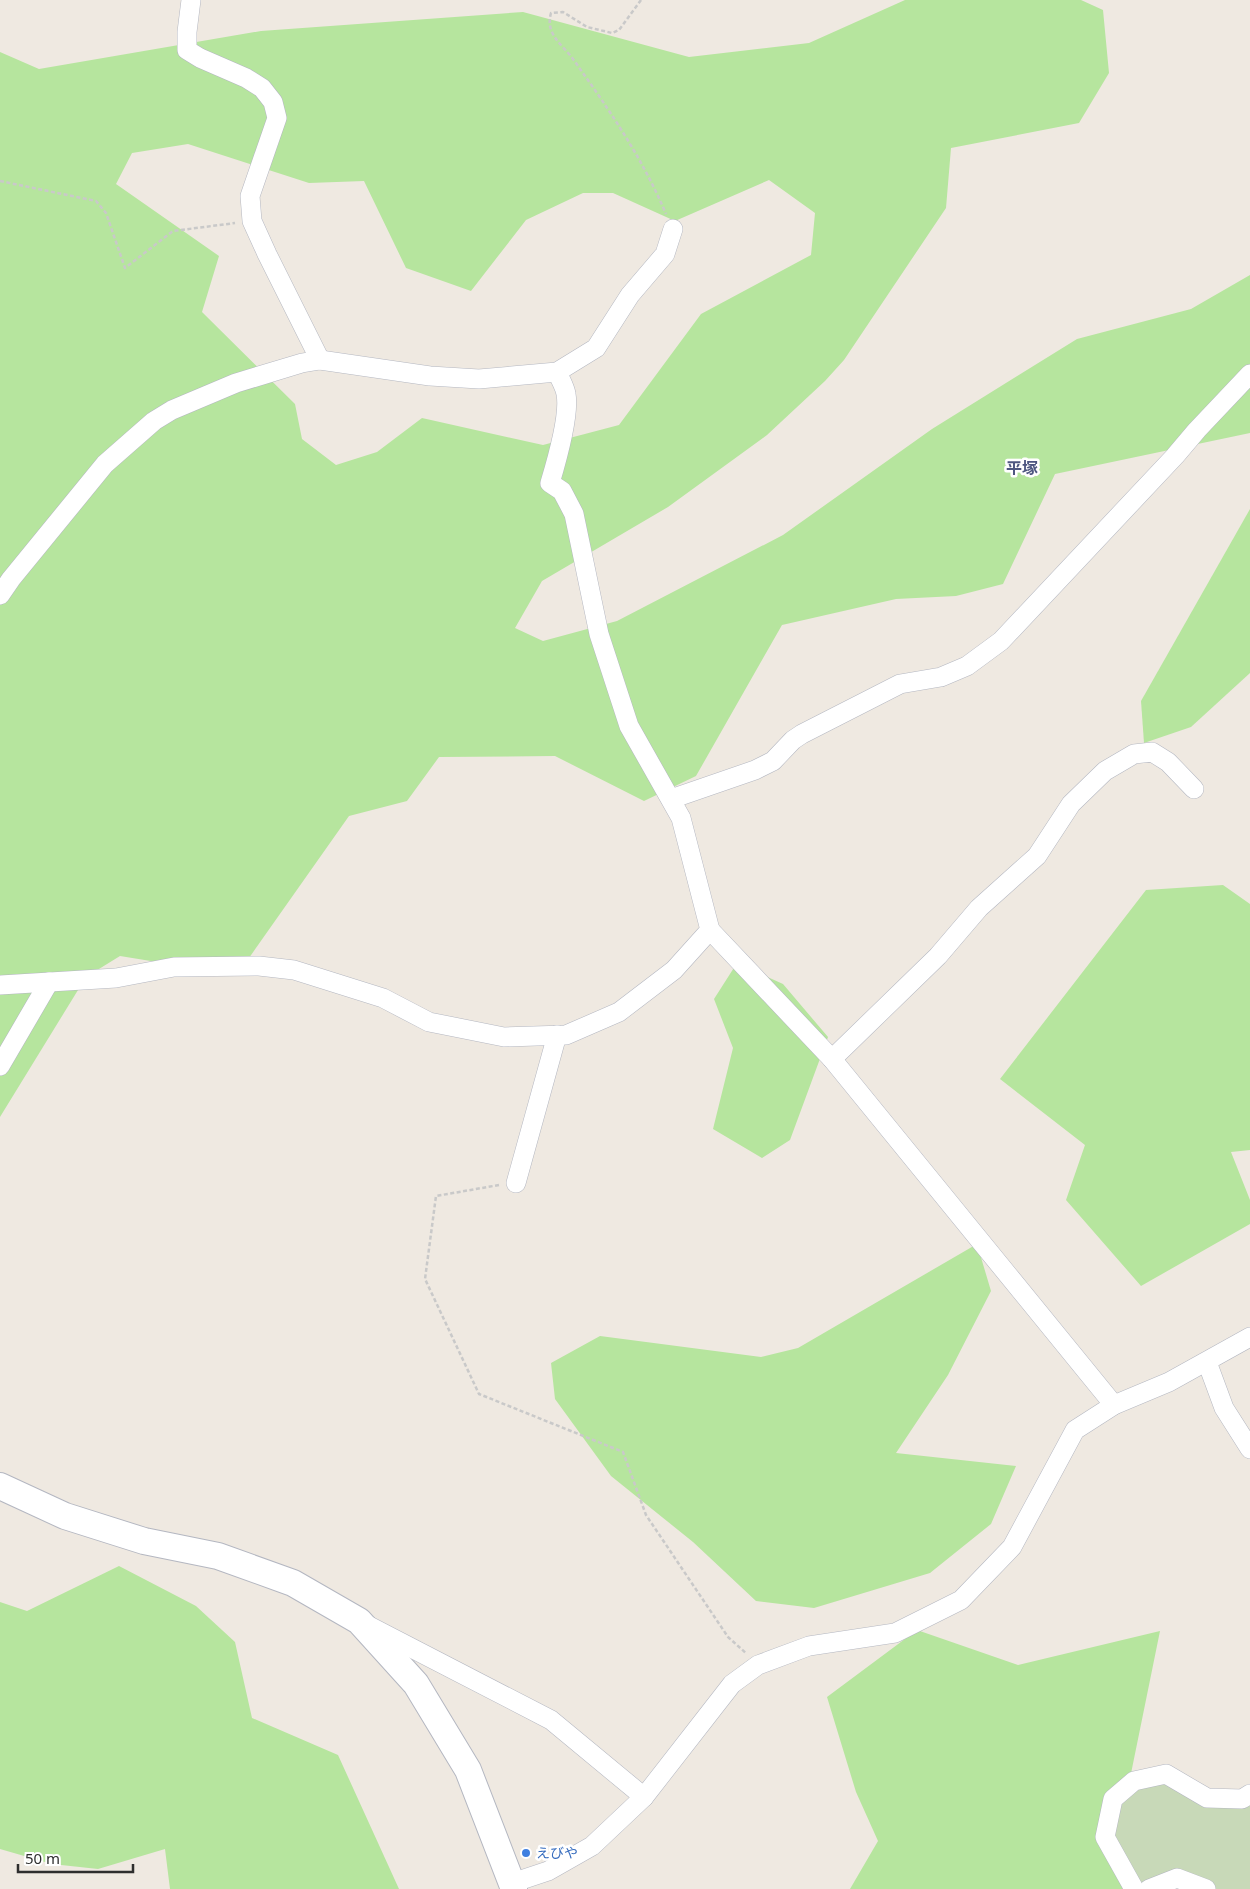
<svg xmlns="http://www.w3.org/2000/svg" width="1250" height="1889" viewBox="0 0 1250 1889" font-family="'Noto Sans','Noto Sans JP',sans-serif">
  <rect width="100%" height="100%" fill="#efe9e1"/>
  <!-- green -->
  <g fill="#b6e59e" fill-rule="evenodd">
    <path d="M 905,0 L 1081,0 L 1103,10 L 1109,73 L 1079,123 L 951,148 L 946,208 L 844,360 L 825,381 L 767,435 L 668,507 L 542,581 L 515,628 L 543,641 L 617,621 L 783,535 L 932,429 L 1077,339 L 1191,309 L 1250,275 L 1250,433 L 1055,474 L 1003,584 L 956,596 L 896,599 L 782,625 L 696,776 L 644,801 L 555,756 L 439,757 L 407,801 L 349,816 L 237,975 L 120,956 L 86,977 L 0,1117 L 0,52 L 39,69 L 261,31 L 523,12 L 689,57 L 809,43 ZM 188,144 L 309,183 L 364,181 L 406,268 L 471,291 L 526,220 L 583,193 L 613,193 L 675,221 L 769,180 L 815,213 L 811,255 L 701,314 L 619,425 L 543,445 L 422,418 L 377,452 L 336,465 L 302,439 L 295,404 L 202,312 L 219,256 L 116,184 L 132,153 Z"/>
    <path d="M 1250,509 L 1250,673 L 1191,727 L 1144,743 L 1141,701 Z"/>
    <path d="M 1223,885 L 1250,904 L 1250,1150 L 1231,1152 L 1250,1200 L 1250,1224 L 1141,1286 L 1066,1200 L 1085,1145 L 1000,1079 L 1146,890 Z"/>
    <path d="M 737,963 L 783,984 L 828,1037 L 790,1140 L 762,1158 L 713,1129 L 733,1048 L 714,999 Z"/>
    <path d="M 977,1244 L 991,1291 L 948,1375 L 896,1453 L 1016,1466 L 991,1524 L 930,1573 L 814,1608 L 756,1601 L 693,1542 L 611,1476 L 555,1399 L 551,1363 L 600,1336 L 761,1357 L 798,1348 Z"/>
    <path d="M 119,1566 L 196,1606 L 235,1642 L 252,1718 L 338,1755 L 399,1889 L 170,1889 L 165,1849 L 98,1869 L 52,1864 L 0,1849 L 0,1602 L 27,1611 Z"/>
    <path d="M 917,1630 L 1018,1665 L 1160,1631 L 1114,1857 L 1124,1889 L 850,1889 L 878,1841 L 856,1792 L 827,1697 Z"/>
  </g>
  <!-- cemetery -->
  <path fill="#c8d9b8" d="M 1166,1778 L 1206,1800 L 1250,1796 L 1250,1889 L 1216,1889 L 1177,1875 L 1143,1889 L 1108,1837 L 1116,1801 L 1134,1784 Z"/>
  <g fill="none" stroke-linecap="round" stroke-linejoin="round">
    <!-- street casing -->
    <g stroke="#b4b7c1" stroke-width="20">
      <g id="street">
        <path d="M 191,0 L 187,32 L 187,50 L 200,58 L 246,78 L 262,88 L 273,102 L 277,118 L 250,196 L 252,221 L 267,254 L 320,360"/>
        <path d="M 0,595 L 11,579 L 105,464 L 154,421 L 172,410 L 236,383 L 302,363 L 320,360 L 430,376 L 479,379 L 557,372 L 596,348 L 630,295 L 665,254 L 673,229"/>
        <path d="M 671,799 L 755,770 L 773,761 L 793,740 L 802,734 L 900,684 L 941,677 L 967,666 L 1001,641 L 1175,456 L 1197,430 L 1250,374"/>
        <path d="M 710,930 L 832,1059 L 1114,1405"/>
        <path d="M 0,985 L 116,978 L 174,967 L 259,966 L 294,970 L 383,998 L 429,1022 L 504,1037 L 566,1035 L 619,1012 L 674,970 L 710,930 L 681,818 L 629,726 L 599,634 L 574,514 L 562,491 L 550,483 C 556,463 570,415 566,394 C 565,387 560,379 557,372"/>
        <path d="M 832,1059 L 938,956 L 979,908 L 1037,856 L 1071,804 L 1105,771 L 1134,754 L 1152,752 L 1168,762 L 1194,789"/>
        <path d="M 0,1066 L 49,982"/>
        <path d="M 516,1183 L 557,1035"/>
        <path d="M 1207,1362 L 1224,1408 L 1250,1449"/>
        <path d="M 369,1626 L 551,1720 L 644,1797"/>
        <path d="M 512,1883 L 548,1871 L 592,1846 L 644,1797 L 732,1684 L 758,1665 L 809,1646 L 895,1633 L 961,1600 L 1012,1547 L 1075,1430 L 1114,1405 L 1169,1382 L 1250,1337"/>
        <path d="M 1134,1889 L 1105,1837 L 1113,1799 L 1134,1781 L 1166,1774 L 1207,1798 L 1242,1799 L 1250,1794"/>
        <path d="M 1149,1889 L 1177,1878 L 1206,1889"/>
      </g>
    </g>
    <!-- secondary casing -->
    <g stroke="#b4b7c1" stroke-width="28">
      <path id="secondary" d="M 0,1486 L 65,1516 L 144,1541 L 218,1556 L 293,1583 L 359,1621 L 416,1684 L 468,1770 L 514,1889"/>
    </g>
    <!-- path -->
    <g stroke="#c9c9c9" stroke-width="2.5" stroke-dasharray="4 2.5" stroke-linecap="butt">
      <path d="M 641,0 L 619,30 L 612,33 L 587,27 L 563,12 L 551,13 C 545,34 561,43 573,59 C 608,108 642,157 666,214"/>
      <path d="M 0,181 L 96,201 L 106,213 L 125,268 L 173,231 L 235,223"/>
      <path d="M 499,1185 L 436,1196 L 425,1279 L 479,1394 L 623,1452 L 646,1515 L 728,1637 L 747,1654"/>
    </g>
    <!-- street -->
    <use href="#street" stroke="#fff" stroke-width="19"/>
    <!-- secondary -->
    <use href="#secondary" stroke="#fff" stroke-width="26"/>
  </g>
  <!-- markers -->
  <circle fill="#3f7fe0" stroke="#fff" stroke-width="2" cx="526" cy="1853" r="5"/>
  <g text-anchor="middle" stroke-width="5" stroke-linejoin="round" paint-order="stroke">
    <!-- shop labels -->
    <g font-size="14" fill="#366cbe" stroke="#fff" text-anchor="start">
      <text x="536" y="1858">えびや</text>
    </g>
    <!-- quarter labels -->
    <g font-size="16" font-weight="bold" fill="#4d5680" stroke="#fff">
      <text x="1022" y="474">平塚</text>
    </g>
  </g>
  <!-- scale -->
  <path d="M18 1864v8h115v-8" fill="none" stroke="#2e2e2e" stroke-width="2.5"/>
  <text x="25" y="1864" font-size="15" fill="#2e2e2e" stroke="#ffffff" stroke-width="4" paint-order="stroke">50 m</text>
</svg>
